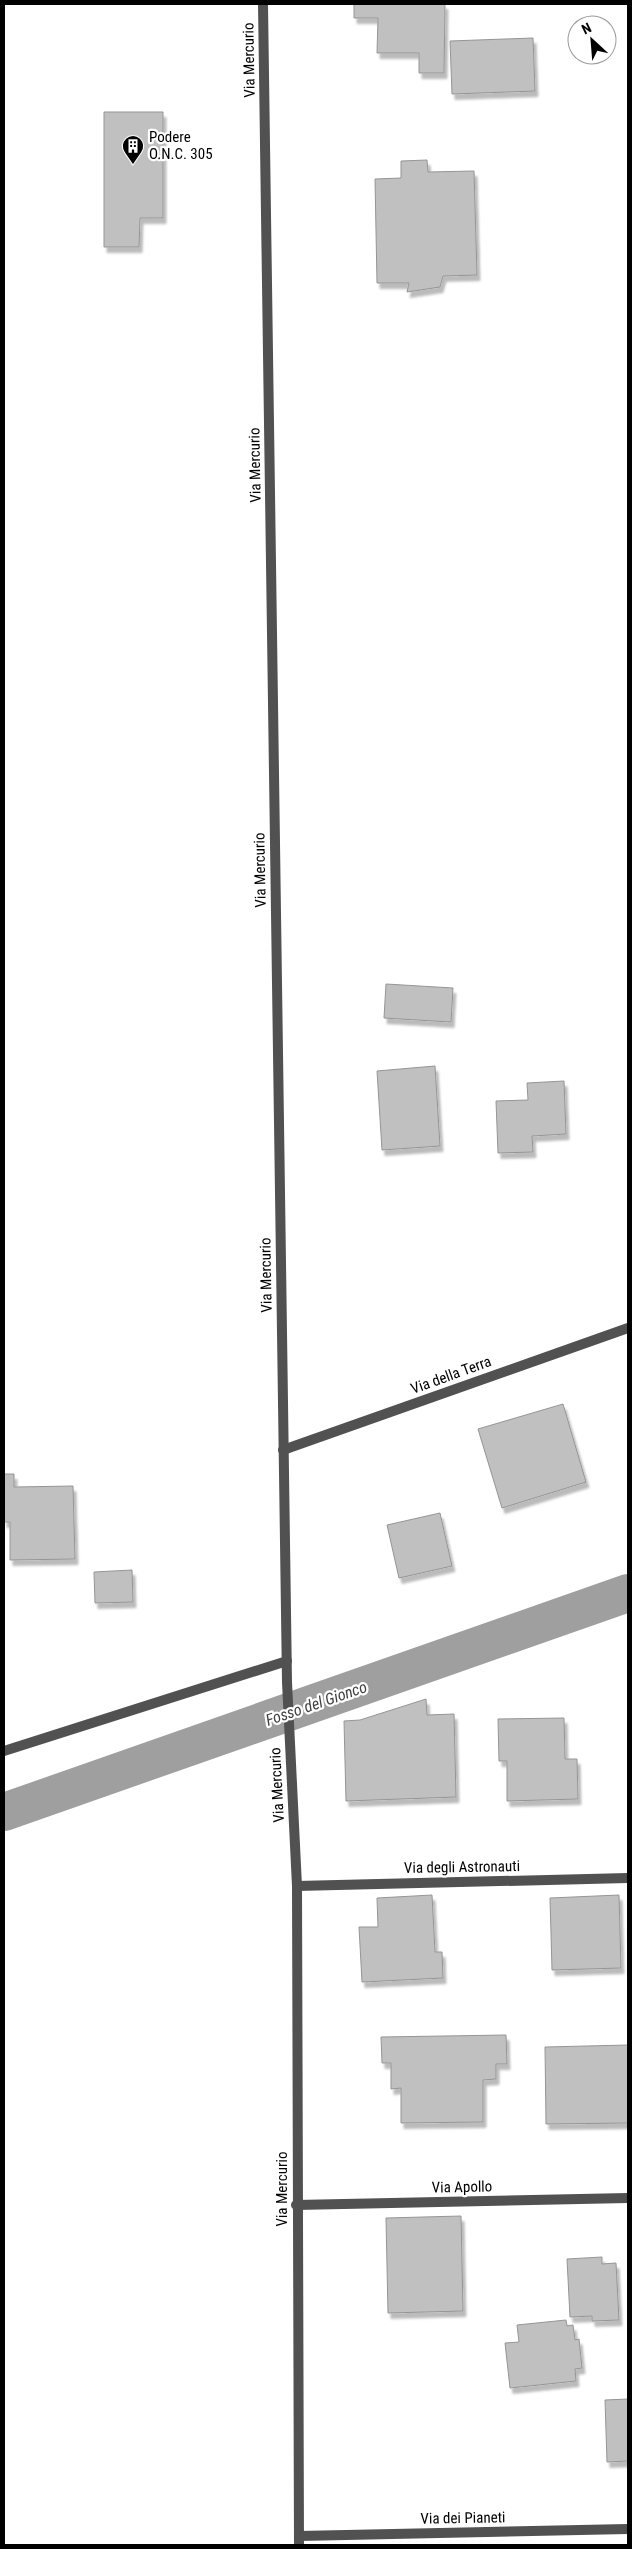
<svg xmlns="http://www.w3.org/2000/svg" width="632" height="2549" viewBox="0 0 632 2549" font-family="'Roboto Condensed',sans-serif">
  <defs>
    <filter id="shadow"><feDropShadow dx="3" dy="5.5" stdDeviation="1" flood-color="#0004"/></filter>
  </defs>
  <rect width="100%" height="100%" fill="#fff"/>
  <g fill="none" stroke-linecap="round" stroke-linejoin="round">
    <!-- canal -->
    <path stroke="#9f9f9f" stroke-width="38" d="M 4,1812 L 628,1593"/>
  </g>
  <!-- building -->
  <g fill="#c0c0c0" stroke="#959595" filter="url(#shadow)">
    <path d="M 354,4 L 445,4 L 444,73 L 419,73 L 419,53 L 377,53 L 378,18 L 354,18 Z"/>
    <path d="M 533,38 L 535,91 L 452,94 L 450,41 Z"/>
    <path d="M 104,112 L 163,112 L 163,218 L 140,218 L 139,247 L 104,247 Z"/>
    <path d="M 427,160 L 428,172 L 474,171 L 477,275 L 443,276 L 440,287 L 407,292 L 409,283 L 377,283 L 375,179 L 401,178 L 401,161 Z"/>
    <path d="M 386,984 L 453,988 L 451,1022 L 384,1018 Z"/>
    <path d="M 435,1066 L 440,1146 L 382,1150 L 377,1071 Z"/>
    <path d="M 564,1081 L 566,1134 L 532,1136 L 533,1152 L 498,1153 L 496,1101 L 528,1100 L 527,1083 Z"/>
    <path d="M 563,1404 L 586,1482 L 502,1508 L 478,1429 Z"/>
    <path d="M 4,1474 L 14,1474 L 14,1487 L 73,1486 L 75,1559 L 10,1560 L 10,1522 L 4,1522 Z"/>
    <path d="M 440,1513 L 452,1566 L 399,1578 L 387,1525 Z"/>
    <path d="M 132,1570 L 133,1602 L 95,1603 L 94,1572 Z"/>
    <path d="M 426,1699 L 427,1715 L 454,1714 L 456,1797 L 346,1801 L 344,1721 L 360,1720 Z"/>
    <path d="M 564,1718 L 565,1759 L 577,1759 L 578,1799 L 507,1801 L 507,1761 L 499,1761 L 498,1719 Z"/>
    <path d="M 432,1895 L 435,1952 L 442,1952 L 443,1978 L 362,1982 L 359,1927 L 378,1927 L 377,1898 Z"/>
    <path d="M 619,1895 L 621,1968 L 552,1970 L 550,1898 Z"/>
    <path d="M 506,2035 L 507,2064 L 496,2064 L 496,2079 L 483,2080 L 483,2122 L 401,2123 L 401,2088 L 391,2089 L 391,2063 L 382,2063 L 381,2037 Z"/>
    <path d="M 628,2045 L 628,2123 L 546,2124 L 545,2047 Z"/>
    <path d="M 461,2216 L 463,2311 L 388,2313 L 386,2218 Z"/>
    <path d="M 602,2257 L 602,2264 L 616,2263 L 619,2320 L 592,2321 L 592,2316 L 570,2317 L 567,2259 Z"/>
    <path d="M 566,2320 L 567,2326 L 573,2325 L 575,2340 L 579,2339 L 582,2368 L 575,2369 L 576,2381 L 510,2388 L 505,2343 L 519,2342 L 517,2325 Z"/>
    <path d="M 628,2399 L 628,2461 L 607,2462 L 605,2400 Z"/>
  </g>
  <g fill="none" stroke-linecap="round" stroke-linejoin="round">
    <!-- street -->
    <g stroke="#515151" stroke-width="10">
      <path d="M 263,4 L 287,1682 L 297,1886 L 299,2545"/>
      <path d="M 283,1450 L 628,1328"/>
      <path d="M 4,1751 L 287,1661"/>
      <path d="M 297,1886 L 628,1878"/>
      <path d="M 296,2205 L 628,2198"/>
      <path d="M 299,2536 L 628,2529"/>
    </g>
  </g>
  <!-- icons -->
  <defs>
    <g id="building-pin" transform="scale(1.125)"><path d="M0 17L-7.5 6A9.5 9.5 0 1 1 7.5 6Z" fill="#000" stroke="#fff"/><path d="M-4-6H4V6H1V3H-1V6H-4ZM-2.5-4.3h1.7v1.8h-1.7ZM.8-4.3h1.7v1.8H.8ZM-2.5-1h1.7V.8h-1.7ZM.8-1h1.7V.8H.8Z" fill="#fff"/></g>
  </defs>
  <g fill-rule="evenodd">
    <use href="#building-pin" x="133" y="146"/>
  </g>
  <g text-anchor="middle" stroke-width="4.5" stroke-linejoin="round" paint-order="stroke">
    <!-- street labels -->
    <g font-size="15" fill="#000" stroke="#fff">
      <text transform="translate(249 60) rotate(-91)" y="5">Via Mercurio</text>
      <text transform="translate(255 465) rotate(-91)" y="5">Via Mercurio</text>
      <text transform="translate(260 870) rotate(-91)" y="5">Via Mercurio</text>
      <text transform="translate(266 1275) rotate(-91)" y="5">Via Mercurio</text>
      <text transform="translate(451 1375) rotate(-20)" y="5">Via della Terra</text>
      <text transform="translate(277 1785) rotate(-93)" y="5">Via Mercurio</text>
      <text transform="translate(462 1867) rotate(-1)" y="5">Via degli Astronauti</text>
      <text transform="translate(462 2187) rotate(-1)" y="5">Via Apollo</text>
      <text transform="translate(282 2189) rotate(-90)" y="5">Via Mercurio</text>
      <text transform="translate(463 2518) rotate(-1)" y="5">Via dei Pianeti</text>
    </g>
    <!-- poi labels -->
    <g font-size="15" fill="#000" stroke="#fff" text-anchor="start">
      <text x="149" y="142">Podere<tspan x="149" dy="17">O.N.C. 305</tspan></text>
    </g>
    <!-- water labels -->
    <g font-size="16" font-style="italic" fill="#404040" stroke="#fff">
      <text transform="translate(316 1703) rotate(-19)" y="6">Fosso del Gionco</text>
    </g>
  </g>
  <!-- border -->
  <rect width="632" height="2549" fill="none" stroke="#000000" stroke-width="10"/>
  <!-- north arrow -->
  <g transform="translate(592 40) rotate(334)"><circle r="24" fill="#ffffff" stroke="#999999"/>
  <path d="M0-4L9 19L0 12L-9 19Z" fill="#000000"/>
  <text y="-8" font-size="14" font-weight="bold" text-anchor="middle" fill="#000000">N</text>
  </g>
</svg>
